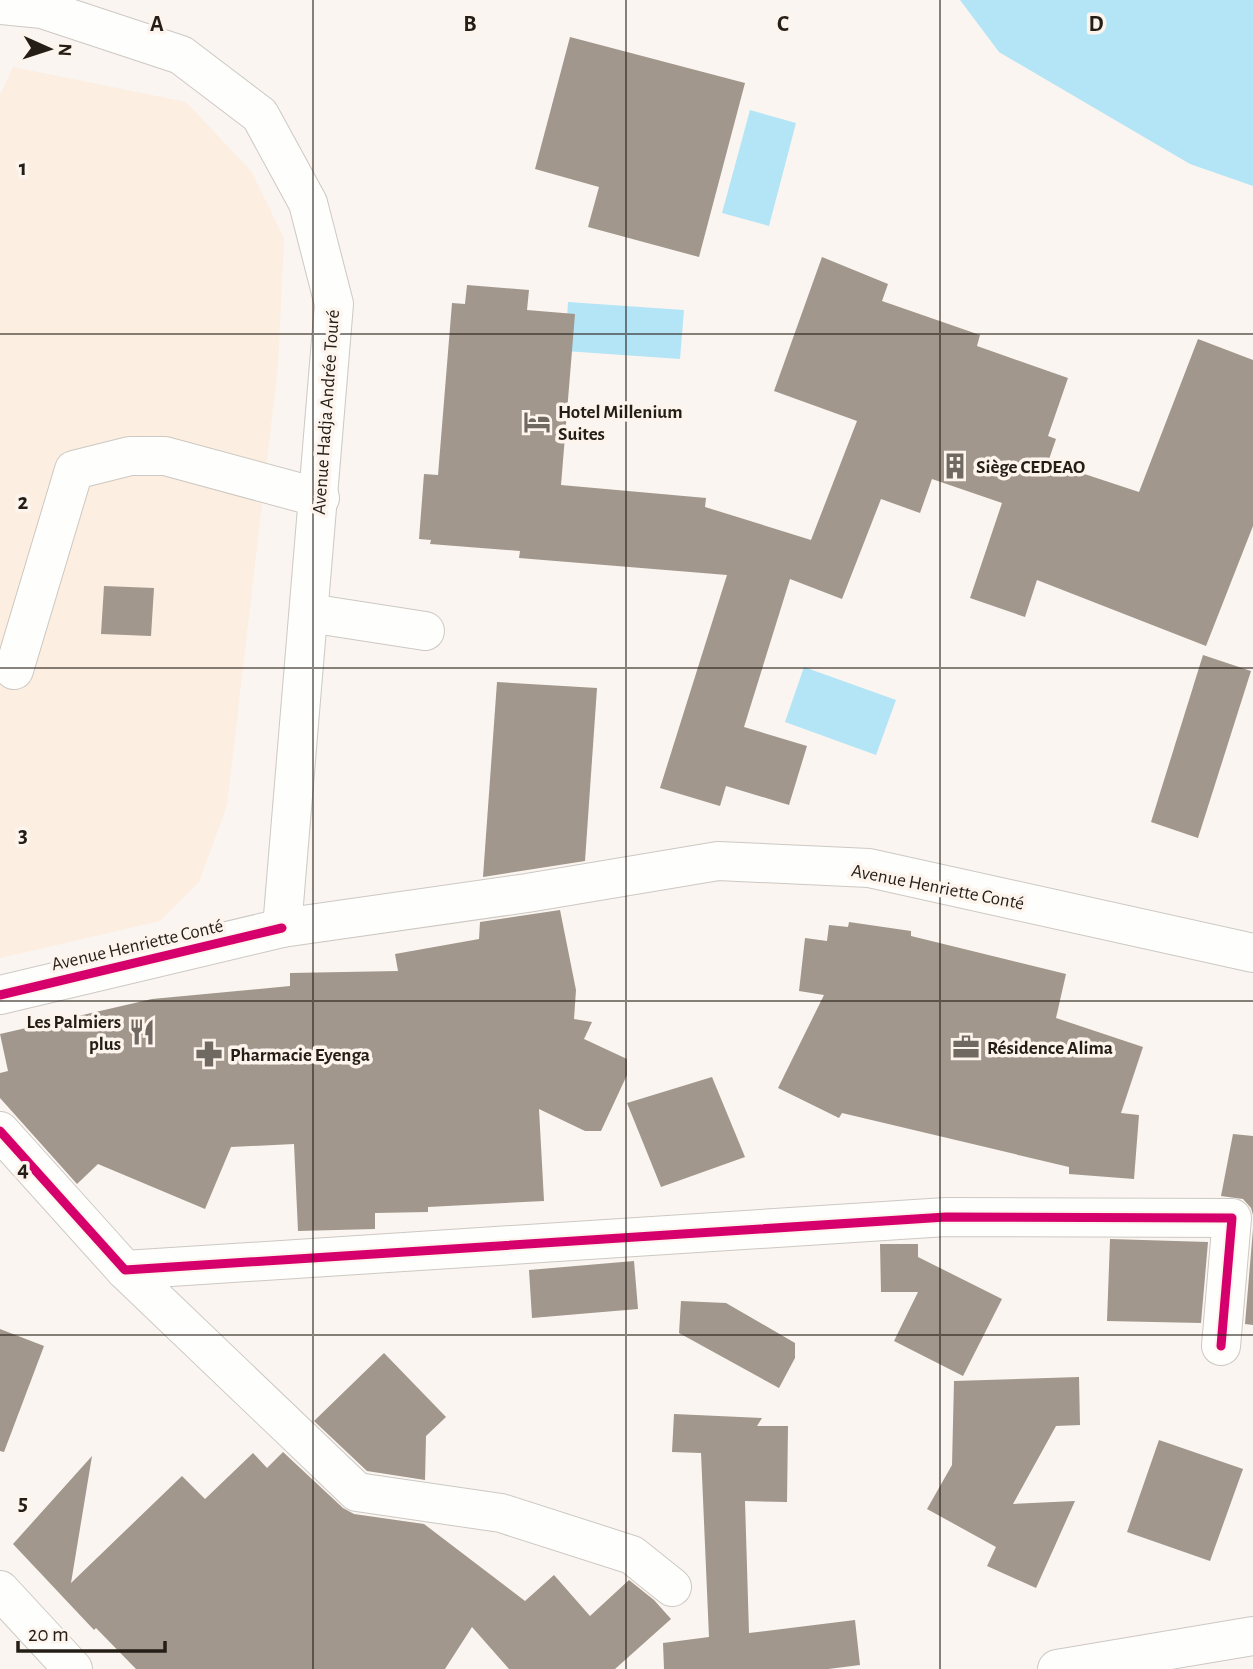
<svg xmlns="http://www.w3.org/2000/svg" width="1253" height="1669" viewBox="0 0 1253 1669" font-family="'Alegreya Sans',sans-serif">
  <rect width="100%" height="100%" fill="#faf5f0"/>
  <!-- built -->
  <path fill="#fceee0" d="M 13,67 L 186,102 L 251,171 L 284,238 L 278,365 L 227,805 L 199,882 L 160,921 L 0,958 L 0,95 Z"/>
  <!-- water -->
  <g fill="#b4e5f6">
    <path d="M 960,0 L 1253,0 L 1253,186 L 1190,164 L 999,52 Z"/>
    <path d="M 750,110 L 796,123 L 769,226 L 722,213 Z"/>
    <path d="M 568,302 L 684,310 L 680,359 L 565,351 Z"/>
    <path d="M 804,667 L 896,700 L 876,755 L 785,722 Z"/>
  </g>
  <!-- building -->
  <g fill="#a1978c">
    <path d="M 570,37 L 745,83 L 699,257 L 588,227 L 599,187 L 535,169 Z"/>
    <path d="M 822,257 L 888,284 L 882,301 L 980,335 L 977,346 L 1068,378 L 1048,436 L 1056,439 L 1048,462 L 1139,492 L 1198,339 L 1253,360 L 1253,526 L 1206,646 L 1037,580 L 1025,617 L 970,598 L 1002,503 L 932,479 L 920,513 L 881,499 L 842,599 L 790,579 L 744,727 L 807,746 L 789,805 L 726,786 L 720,806 L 660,788 L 727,575 L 519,558 L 520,551 L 430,544 L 431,540 L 419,539 L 424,474 L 438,475 L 452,303 L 465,304 L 467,285 L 529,290 L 527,310 L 575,314 L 561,485 L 706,498 L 705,507 L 811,540 L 857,421 L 774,391 Z"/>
    <path d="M 104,586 L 154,588 L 151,636 L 101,634 Z"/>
    <path d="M 1203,655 L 1251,671 L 1198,838 L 1151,822 Z"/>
    <path d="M 497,682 L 597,688 L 585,861 L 483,877 Z"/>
    <path d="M 560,910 L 576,990 L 574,1019 L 592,1022 L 584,1039 L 627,1059 L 627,1075 L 601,1131 L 585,1131 L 539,1109 L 544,1201 L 428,1207 L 428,1212 L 375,1213 L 375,1229 L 298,1231 L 294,1144 L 231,1147 L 205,1209 L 98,1164 L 77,1184 L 0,1098 L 0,1073 L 8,1071 L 0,1034 L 152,999 L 290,986 L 290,973 L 398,971 L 395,954 L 479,939 L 480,922 Z"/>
    <path d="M 849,922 L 911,931 L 911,936 L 1066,974 L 1056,1018 L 1143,1047 L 1121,1113 L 1139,1115 L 1134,1179 L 1069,1174 L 1069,1167 L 842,1113 L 839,1118 L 778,1088 L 824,995 L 799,991 L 805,938 L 827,941 L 829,925 L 848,927 Z"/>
    <path d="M 712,1077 L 745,1157 L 661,1187 L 627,1103 Z"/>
    <path d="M 1233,1134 L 1253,1136 L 1253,1215 L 1251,1208 L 1243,1199 L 1221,1196 Z"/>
    <path d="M 1253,1229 L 1253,1325 L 1245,1324 Z"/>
    <path d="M 1110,1239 L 1208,1242 L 1201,1323 L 1107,1321 Z"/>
    <path d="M 880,1244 L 918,1244 L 918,1257 L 1002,1299 L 963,1376 L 894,1341 L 918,1292 L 881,1292 Z"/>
    <path d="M 634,1261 L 638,1309 L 532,1318 L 529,1270 Z"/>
    <path d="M 681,1301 L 726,1303 L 795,1343 L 795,1358 L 779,1388 L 679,1333 Z"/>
    <path d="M 0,1329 L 44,1346 L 4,1452 L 0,1451 Z"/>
    <path d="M 384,1353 L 446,1417 L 426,1436 L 425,1480 L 367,1471 L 314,1421 Z"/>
    <path d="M 1079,1377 L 1080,1425 L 1056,1426 L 1013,1504 L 1075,1501 L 1036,1588 L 987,1566 L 996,1547 L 927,1509 L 952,1465 L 954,1381 Z"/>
    <path d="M 674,1414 L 762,1418 L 757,1426 L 788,1426 L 787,1502 L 745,1501 L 749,1633 L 855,1620 L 860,1665 L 828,1669 L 664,1669 L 663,1643 L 709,1637 L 701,1453 L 672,1452 Z"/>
    <path d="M 1159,1440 L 1243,1469 L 1210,1561 L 1127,1532 Z"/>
    <path d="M 283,1452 L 343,1508 L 354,1514 L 424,1524 L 525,1601 L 554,1575 L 590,1616 L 629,1580 L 654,1600 L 671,1619 L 615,1669 L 509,1669 L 472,1627 L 445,1669 L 136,1669 L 96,1628 L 94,1630 L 13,1544 L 92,1456 L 71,1583 L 182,1476 L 205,1499 L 253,1453 L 267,1468 Z"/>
  </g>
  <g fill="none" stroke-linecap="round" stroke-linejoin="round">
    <!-- minor casing -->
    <g stroke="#cdc8c2" stroke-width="40">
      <g id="minor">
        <path d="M 309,613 L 425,631"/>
        <path d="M 14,670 L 74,470 L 130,456 L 165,456 L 320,498"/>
        <path d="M 0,995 L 282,928"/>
        <path d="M 0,1131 L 125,1270 L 946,1217 L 1232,1218 L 1221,1346"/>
        <path d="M 125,1270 L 357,1492 L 501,1513 L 632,1555 L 672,1587"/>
      </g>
    </g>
    <!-- major casing -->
    <g stroke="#cdc8c2" stroke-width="40">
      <g id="major">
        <path d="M 0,5 L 42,9 L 181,55 L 260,115 L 308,203 L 334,304 L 282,928 L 527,893 L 718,861 L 869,868 L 1253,953"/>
        <path d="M 0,1590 L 73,1669"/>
        <path d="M 1057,1669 L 1253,1636"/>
      </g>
    </g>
    <!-- minor -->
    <use href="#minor" stroke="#fefefd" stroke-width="38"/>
    <!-- major -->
    <use href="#major" stroke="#fefefd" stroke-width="38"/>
    <!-- cycleway casing -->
    <g stroke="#fdf5ed" stroke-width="13">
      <g id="cycleway">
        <path d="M 0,995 L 282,928"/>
        <path d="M 0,1131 L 125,1270 L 946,1217 L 1232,1218 L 1221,1346"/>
      </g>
    </g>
    <!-- cycleway -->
    <use href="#cycleway" stroke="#d6006c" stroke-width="9"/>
  </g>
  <!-- grid -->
  <path fill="none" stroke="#251e16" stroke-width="2" stroke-opacity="0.55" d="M 313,0 L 313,1669M 626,0 L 626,1669M 940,0 L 940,1669M 0,334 L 1253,334M 0,668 L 1253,668M 0,1001 L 1253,1001M 0,1335 L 1253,1335"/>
  <!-- icons -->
  <defs>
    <g id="hotel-bare" transform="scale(2.1)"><path d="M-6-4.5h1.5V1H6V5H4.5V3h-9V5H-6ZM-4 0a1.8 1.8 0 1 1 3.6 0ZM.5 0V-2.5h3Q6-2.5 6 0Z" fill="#706962" stroke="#fdf5ed" stroke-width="2.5" paint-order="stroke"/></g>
    <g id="building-bare" transform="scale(2.1)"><path d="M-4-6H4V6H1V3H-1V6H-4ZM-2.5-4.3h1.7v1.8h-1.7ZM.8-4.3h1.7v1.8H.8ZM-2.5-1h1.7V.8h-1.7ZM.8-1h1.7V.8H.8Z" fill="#706962" stroke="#fdf5ed" stroke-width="2.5" paint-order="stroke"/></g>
    <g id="restaurant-bare" transform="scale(2.1)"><path d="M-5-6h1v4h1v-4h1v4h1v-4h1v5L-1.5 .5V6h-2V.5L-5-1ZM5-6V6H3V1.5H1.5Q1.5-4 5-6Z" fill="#706962" stroke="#fdf5ed" stroke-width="2.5" paint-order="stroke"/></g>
    <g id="office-bare" transform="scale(2.1)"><path d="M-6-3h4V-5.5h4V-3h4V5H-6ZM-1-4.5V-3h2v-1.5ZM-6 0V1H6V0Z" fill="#706962" stroke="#fdf5ed" stroke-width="2.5" paint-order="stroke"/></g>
    <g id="pharmacy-bare" transform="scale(2.1)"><path d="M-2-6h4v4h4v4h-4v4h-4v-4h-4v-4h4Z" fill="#706962" stroke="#fdf5ed" stroke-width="2.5" paint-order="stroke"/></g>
  </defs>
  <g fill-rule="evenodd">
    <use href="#hotel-bare" x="537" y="422"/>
    <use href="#building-bare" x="955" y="466"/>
    <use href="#restaurant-bare" x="142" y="1032"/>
    <use href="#office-bare" x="966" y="1047"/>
    <use href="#pharmacy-bare" x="209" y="1054"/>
  </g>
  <g text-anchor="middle" stroke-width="7" stroke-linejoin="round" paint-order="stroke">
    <!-- poi labels -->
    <g font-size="19" font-weight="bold" fill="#251e16" stroke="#fdf5ed" text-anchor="start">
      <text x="558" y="418">Hotel Millenium<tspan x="558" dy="22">Suites</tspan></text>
      <text x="976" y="473">Siège CEDEAO</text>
      <text x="121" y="1028" text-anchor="end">Les Palmiers<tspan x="121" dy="22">plus</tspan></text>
      <text x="987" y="1054">Résidence Alima</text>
      <text x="230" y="1061">Pharmacie Eyenga</text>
    </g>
    <!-- street labels -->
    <g font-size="19" fill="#251e16" stroke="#fdf5ed">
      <text transform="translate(325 412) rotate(-86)" y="7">Avenue Hadja Andrée Touré</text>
      <text transform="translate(938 886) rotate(11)" y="7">Avenue Henriette Conté</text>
      <text transform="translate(137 944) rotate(-13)" y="7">Avenue Henriette Conté</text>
    </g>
  </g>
  <g font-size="23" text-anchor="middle" font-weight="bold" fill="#251e16" stroke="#fdf5ed" stroke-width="7" stroke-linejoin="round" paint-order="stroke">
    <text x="157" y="31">A</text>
    <text x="470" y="31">B</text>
    <text x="783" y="31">C</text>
    <text x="1096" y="31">D</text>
    <text x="23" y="175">1</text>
    <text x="23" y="509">2</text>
    <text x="23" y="842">3</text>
    <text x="23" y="1176">4</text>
    <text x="23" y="1510">5</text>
  </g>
  <!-- north arrow -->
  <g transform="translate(49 49) rotate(93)" stroke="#fdf5ed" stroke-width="5" paint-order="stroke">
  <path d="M0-5L12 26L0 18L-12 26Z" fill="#251e16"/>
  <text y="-10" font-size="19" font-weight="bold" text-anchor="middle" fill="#251e16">N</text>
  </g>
  <!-- scale -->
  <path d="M18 1641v10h147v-10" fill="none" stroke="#251e16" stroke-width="3.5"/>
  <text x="28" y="1641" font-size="21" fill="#251e16" stroke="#fdf5ed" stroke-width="5" paint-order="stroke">20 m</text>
</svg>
